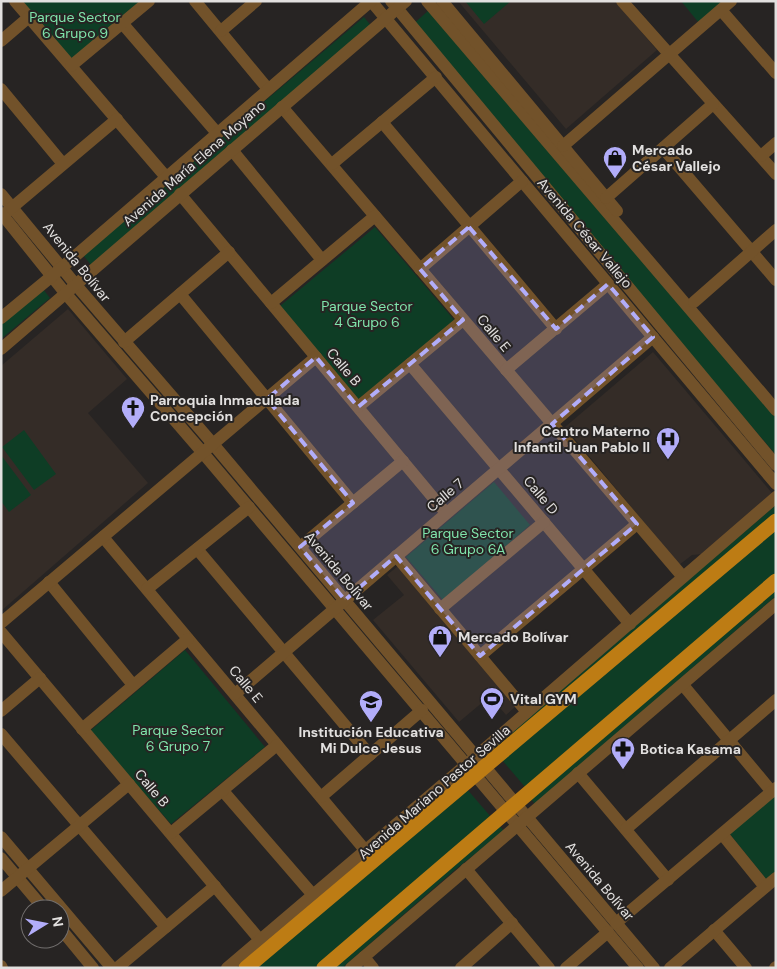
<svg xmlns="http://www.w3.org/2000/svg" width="777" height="969" viewBox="0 0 777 969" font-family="'DM Sans',sans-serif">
  <rect width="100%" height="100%" fill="#272423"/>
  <!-- built -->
  <g fill="#342c27">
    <path d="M 458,1 L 615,1 L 657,50 L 566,129 Z"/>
    <path d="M 68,309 L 127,379 L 88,413 L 148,483 L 1,611 L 1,366 Z"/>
    <path d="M 653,352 L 772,493 L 703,554 L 692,555 L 679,565 L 565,427 Z"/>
    <path d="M 398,566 L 515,707 L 506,715 L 490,696 L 459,722 L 373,620 L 404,595 L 387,575 Z"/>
  </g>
  <!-- green -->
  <g fill="#0e3d25">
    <path d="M 22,1 L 143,1 L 72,60 Z"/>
    <path d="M 465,1 L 511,1 L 484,24 Z"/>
    <path d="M 681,1 L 723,1 L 699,23 Z"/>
    <path d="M 429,10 L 776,418 L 776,455 L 411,26 Z"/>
    <path d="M 364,17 L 372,27 L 91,265 L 83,255 Z"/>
    <path d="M 375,227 L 455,321 L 359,402 L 280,306 Z"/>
    <path d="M 43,289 L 50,298 L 1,339 L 1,324 Z"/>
    <path d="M 24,430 L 56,474 L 34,490 L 2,447 Z"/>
    <path d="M 1,455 L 31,495 L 9,512 L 1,501 Z"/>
    <path d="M 494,482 L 530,525 L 443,600 L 406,557 Z"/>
    <path d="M 776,505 L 776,513 L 496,751 L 491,746 Z"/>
    <path d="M 776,526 L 776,573 L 525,787 L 502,760 Z"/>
    <path d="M 776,586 L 776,596 L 535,804 L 529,797 Z"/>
    <path d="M 185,650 L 265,747 L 171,824 L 90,731 Z"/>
    <path d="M 466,788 L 491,817 L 314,968 L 254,968 Z"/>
    <path d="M 776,793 L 776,871 L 766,879 L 729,833 Z"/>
    <path d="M 498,824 L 504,831 L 456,869 L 342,968 L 330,968 Z"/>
  </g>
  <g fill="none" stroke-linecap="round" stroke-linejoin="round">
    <!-- minor -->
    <g stroke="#72522a" stroke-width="12">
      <path d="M 15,1 L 166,177"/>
      <path d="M 195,1 L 268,89"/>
      <path d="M 371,1 L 776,484"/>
      <path d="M 391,1 L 776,465"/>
      <path d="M 427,1 L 776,410"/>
      <path d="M 442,1 L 617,211"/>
      <path d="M 622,1 L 776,174"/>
      <path d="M 721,10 L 776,73"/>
      <path d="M 122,23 L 217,133"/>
      <path d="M 221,31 L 256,1"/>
      <path d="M 1,41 L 29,17"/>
      <path d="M 71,66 L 149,1"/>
      <path d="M 1,89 L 63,164"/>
      <path d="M 282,107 L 683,577"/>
      <path d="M 382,122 L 556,329"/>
      <path d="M 563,146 L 731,1"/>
      <path d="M 663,148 L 776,280"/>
      <path d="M 232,150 L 322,260"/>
      <path d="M 761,156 L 776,143"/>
      <path d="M 332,164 L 436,77"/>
      <path d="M 1,194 L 76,285 L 213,444 L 654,968"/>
      <path d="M 180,194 L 446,513"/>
      <path d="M 606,198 L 713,104"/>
      <path d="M 8,211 L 117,119"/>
      <path d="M 1,213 L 66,294 L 203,453 L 638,968"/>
      <path d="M 420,269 L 522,181"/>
      <path d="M 180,294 L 353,503"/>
      <path d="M 694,302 L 776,230"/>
      <path d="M 271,303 L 375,216"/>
      <path d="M 1,318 L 52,276 L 371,1"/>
      <path d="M 124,342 L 229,252"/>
      <path d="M 1,349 L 406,1"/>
      <path d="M 410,364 L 630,624"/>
      <path d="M 506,370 L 608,284"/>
      <path d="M 358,407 L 463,320"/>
      <path d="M 103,537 L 365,850"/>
      <path d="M 300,547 L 403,461"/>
      <path d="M 197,549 L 370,755"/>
      <path d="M 396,556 L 527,712"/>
      <path d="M 49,582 L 133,685"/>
      <path d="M 147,589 L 249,507"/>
      <path d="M 440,609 L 544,522"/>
      <path d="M 1,623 L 316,357"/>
      <path d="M 1,632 L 260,940"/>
      <path d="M 480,656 L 637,524"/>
      <path d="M 683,685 L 772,792"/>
      <path d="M 235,694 L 653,337"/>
      <path d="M 1,711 L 40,678"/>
      <path d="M 82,729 L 188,639"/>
      <path d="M 1,734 L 166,927"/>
      <path d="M 578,773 L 668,880"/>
      <path d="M 223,791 L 313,895"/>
      <path d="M 321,797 L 422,710"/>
      <path d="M 626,829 L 776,700"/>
      <path d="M 171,833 L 277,745"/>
      <path d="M 722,834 L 765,887"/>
      <path d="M 1,837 L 112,968"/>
      <path d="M 1,858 L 44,909"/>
      <path d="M 466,869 L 549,968"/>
      <path d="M 1,891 L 129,784"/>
      <path d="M 616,923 L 776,788"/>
      <path d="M 60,928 L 93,968"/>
      <path d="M 714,930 L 746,968"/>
      <path d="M 364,957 L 373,968"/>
      <path d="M 1,966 L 2,968"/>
      <path d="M 117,968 L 215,886"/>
      <path d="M 227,968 L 467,764 L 776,497"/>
      <path d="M 351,968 L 776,604"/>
      <path d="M 461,968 L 512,923"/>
      <path d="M 566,968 L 608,932"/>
      <path d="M 670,968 L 776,878"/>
      <path d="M 775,968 L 776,967"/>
    </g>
    <!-- major -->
    <g stroke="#bd7c14" stroke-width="15">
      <path d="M 246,968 L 776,521"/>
      <path d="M 324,968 L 776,581"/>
    </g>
  </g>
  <!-- marked area -->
  <path fill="#b2adf9" fill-opacity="0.2" stroke="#b2adf9" stroke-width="4" stroke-dasharray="10 6" stroke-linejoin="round" d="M 469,227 L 556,329 L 608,284 L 653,337 L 552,424 L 637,524 L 480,656 L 396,556 L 345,600 L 300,547 L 353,503 L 267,399 L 316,357 L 358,407 L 463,320 L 420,269 Z"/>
  <!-- icons -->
  <defs>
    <g id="shop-pin" transform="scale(1.25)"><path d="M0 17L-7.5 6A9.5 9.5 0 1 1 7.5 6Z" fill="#b2adf9" stroke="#272423"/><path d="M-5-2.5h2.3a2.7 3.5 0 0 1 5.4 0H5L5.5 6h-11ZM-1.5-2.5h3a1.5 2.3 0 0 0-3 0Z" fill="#111"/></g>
    <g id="church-pin" transform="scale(1.25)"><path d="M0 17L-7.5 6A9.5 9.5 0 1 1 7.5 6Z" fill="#b2adf9" stroke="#272423"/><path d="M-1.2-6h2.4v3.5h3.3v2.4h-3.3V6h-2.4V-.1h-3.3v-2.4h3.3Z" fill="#111"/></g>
    <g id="hospital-pin" transform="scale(1.25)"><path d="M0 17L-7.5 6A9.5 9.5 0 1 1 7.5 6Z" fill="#b2adf9" stroke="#272423"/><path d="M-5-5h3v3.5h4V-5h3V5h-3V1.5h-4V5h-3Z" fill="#111"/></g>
    <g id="stadium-pin" transform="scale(1.25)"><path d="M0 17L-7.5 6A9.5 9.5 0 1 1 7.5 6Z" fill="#b2adf9" stroke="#272423"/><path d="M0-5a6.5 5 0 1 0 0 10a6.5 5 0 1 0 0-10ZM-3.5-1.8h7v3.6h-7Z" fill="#111"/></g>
    <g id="school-pin" transform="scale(1.25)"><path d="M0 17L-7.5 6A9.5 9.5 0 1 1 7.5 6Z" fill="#b2adf9" stroke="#272423"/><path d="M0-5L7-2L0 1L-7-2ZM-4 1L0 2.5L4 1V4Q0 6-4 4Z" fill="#111"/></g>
    <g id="pharmacy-pin" transform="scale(1.25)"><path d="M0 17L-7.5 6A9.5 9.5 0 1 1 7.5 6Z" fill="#b2adf9" stroke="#272423"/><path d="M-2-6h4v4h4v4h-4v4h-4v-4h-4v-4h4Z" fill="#111"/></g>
  </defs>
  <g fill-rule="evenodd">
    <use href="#shop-pin" x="615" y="158"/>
    <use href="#church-pin" x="133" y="408"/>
    <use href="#hospital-pin" x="668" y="439"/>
    <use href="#shop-pin" x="440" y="637"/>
    <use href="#stadium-pin" x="492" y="699"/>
    <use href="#school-pin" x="371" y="702"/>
    <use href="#pharmacy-pin" x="623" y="749"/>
  </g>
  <g text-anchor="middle" stroke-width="4" stroke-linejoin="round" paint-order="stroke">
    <!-- park labels -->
    <g font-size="14" fill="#7fe4ab" stroke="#272423">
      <text x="75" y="22">Parque Sector<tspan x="75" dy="16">6 Grupo 9</tspan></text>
      <text x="367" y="311">Parque Sector<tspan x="367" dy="16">4 Grupo 6</tspan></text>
      <text x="468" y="538">Parque Sector<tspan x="468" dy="16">6 Grupo 6A</tspan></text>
      <text x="178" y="735">Parque Sector<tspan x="178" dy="16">6 Grupo 7</tspan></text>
    </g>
    <!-- poi labels -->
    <g font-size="14" font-weight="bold" fill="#e2e0df" stroke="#272423" text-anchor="start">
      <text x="632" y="155">Mercado<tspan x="632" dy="16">César Vallejo</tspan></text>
      <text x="150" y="405">Parroquia Inmaculada<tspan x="150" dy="16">Concepción</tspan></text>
      <text x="650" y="436" text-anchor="end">Centro Materno<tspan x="650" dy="16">Infantil Juan Pablo II</tspan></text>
      <text x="458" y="642">Mercado Bolívar</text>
      <text x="510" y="704">Vital GYM</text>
      <text x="371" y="737" text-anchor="middle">Institución Educativa<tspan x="371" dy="16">Mi Dulce Jesus</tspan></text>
      <text x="640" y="754">Botica Kasama</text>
    </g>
    <!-- street labels -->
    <g font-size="14" fill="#e2e0df" stroke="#272423">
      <text transform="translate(194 163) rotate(-41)" y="5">Avenida María Elena Moyano</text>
      <text transform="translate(585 233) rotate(50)" y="5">Avenida César Vallejo</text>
      <text transform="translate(77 262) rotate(51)" y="5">Avenida Bolívar</text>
      <text transform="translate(494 333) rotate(50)" y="5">Calle E</text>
      <text transform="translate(344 367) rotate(50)" y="5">Calle B</text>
      <text transform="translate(445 495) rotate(-40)" y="5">Calle 7</text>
      <text transform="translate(541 495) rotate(50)" y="5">Calle D</text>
      <text transform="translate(339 571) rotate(50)" y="5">Avenida Bolívar</text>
      <text transform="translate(246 684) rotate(50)" y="5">Calle E</text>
      <text transform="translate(152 788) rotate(50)" y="5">Calle B</text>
      <text transform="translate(434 792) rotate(-41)" y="5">Avenida Mariano Pastor Sevilla</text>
      <text transform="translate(600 881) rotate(50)" y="5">Avenida Bolívar</text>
    </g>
  </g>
  <!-- border -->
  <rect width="777" height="969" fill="none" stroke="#e2e0df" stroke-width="5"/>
  <!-- north arrow -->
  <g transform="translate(45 924) rotate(80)"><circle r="24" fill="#272423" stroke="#726f6e"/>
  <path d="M0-4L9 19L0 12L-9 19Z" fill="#b2adf9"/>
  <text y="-8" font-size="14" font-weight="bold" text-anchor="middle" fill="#e2e0df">N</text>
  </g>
</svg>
